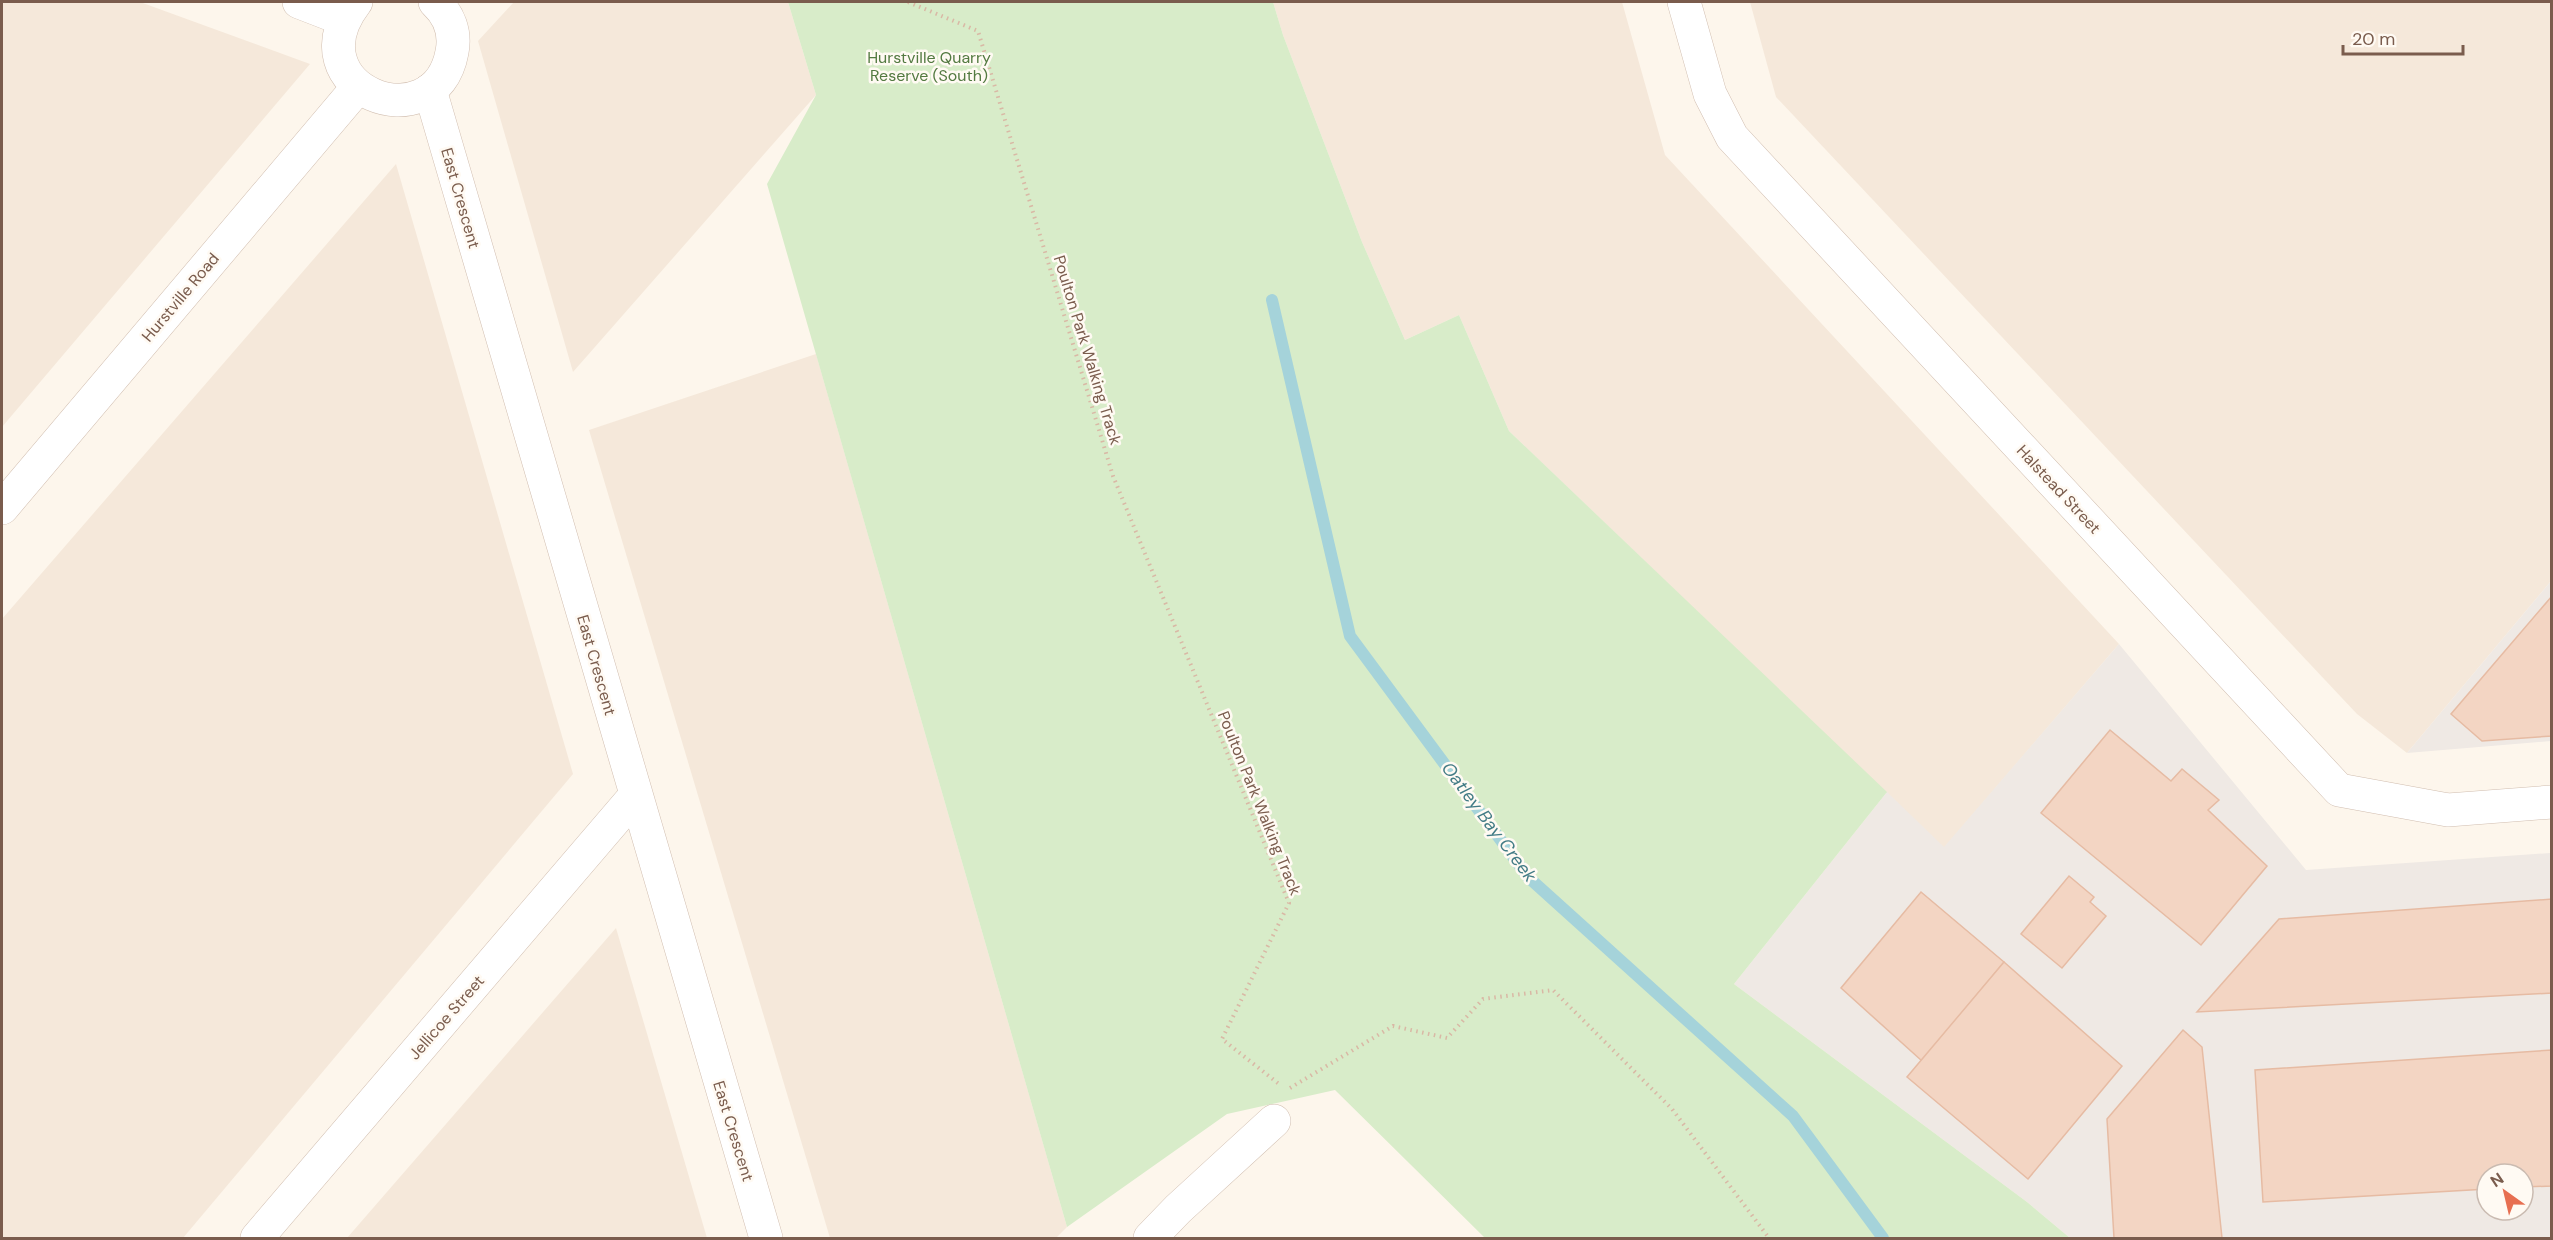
<svg xmlns="http://www.w3.org/2000/svg" width="2553" height="1240" viewBox="0 0 2553 1240" font-family="'DM Sans',sans-serif">
  <rect width="100%" height="100%" fill="#fdf6ec"/>
  <!-- residential -->
  <g fill="#f5e8da">
    <path d="M 2,2 L 140,2 L 310,64 L 2,427 Z"/>
    <path d="M 514,2 L 788,2 L 816,95 L 573,372 L 478,41 Z"/>
    <path d="M 1273,2 L 1622,2 L 1665,155 L 2119,644 L 1944,848 L 1509,431 L 1459,315 L 1405,340 L 1362,242 L 1283,35 Z"/>
    <path d="M 1750,2 L 2551,2 L 2551,581 L 2407,753 L 2357,714 L 1776,97 Z"/>
    <path d="M 396,164 L 573,774 L 183,1238 L 2,1238 L 2,619 Z"/>
    <path d="M 816,354 L 1067,1227 L 1056,1238 L 830,1238 L 589,430 Z"/>
    <path d="M 616,928 L 707,1238 L 347,1238 Z"/>
  </g>
  <!-- industrial -->
  <g fill="#efe9e4" fill-rule="evenodd">
    <path d="M 2551,581 L 2551,741 L 2407,753 Z"/>
    <path d="M 2119,644 L 2306,870 L 2551,853 L 2551,1238 L 2070,1238 L 2027,1202 L 1734,984 L 1887,792 L 1944,847 ZM 2487,1174 L 2523,1174 L 2523,1210 L 2487,1210 Z"/>
  </g>
  <!-- green -->
  <path fill="#d8ecc9" d="M 788,2 L 1273,2 L 1283,35 L 1362,242 L 1405,340 L 1459,315 L 1509,431 L 1887,792 L 1734,984 L 2027,1202 L 2070,1238 L 1485,1238 L 1335,1090 L 1227,1114 L 1067,1227 L 767,184 L 816,95 Z"/>
  <g fill="none" stroke-linecap="round" stroke-linejoin="round">
    <!-- stream -->
    <path stroke="#a5d3da" stroke-width="12" d="M 1272,300 L 1350,636 L 1528,877 L 1793,1116 L 1883,1238"/>
  </g>
  <!-- building -->
  <g fill="#f3d5c3" stroke="#e6bba3" stroke-width="1.5">
    <path d="M 2552,596 L 2552,736 L 2482,741 L 2451,714 Z"/>
    <path d="M 2110,730 L 2171,781 L 2182,769 L 2219,800 L 2208,810 L 2267,866 L 2201,945 L 2041,813 Z"/>
    <path d="M 2069,876 L 2094,897 L 2090,902 L 2106,916 L 2062,968 L 2021,934 Z"/>
    <path d="M 1921,892 L 2004,962 L 1922,1061 L 1841,988 Z"/>
    <path d="M 2552,899 L 2552,993 L 2197,1012 L 2279,919 Z"/>
    <path d="M 2004,962 L 2122,1066 L 2028,1179 L 1907,1077 Z"/>
    <path d="M 2183,1030 L 2202,1047 L 2222,1238 L 2114,1238 L 2107,1119 Z"/>
    <path d="M 2552,1050 L 2552,1186 L 2523,1187 L 2523,1174 L 2487,1174 L 2487,1189 L 2263,1202 L 2255,1070 Z"/>
  </g>
  <g fill="none" stroke-linecap="round" stroke-linejoin="round">
    <!-- minor casing -->
    <g stroke="#d1beb0" stroke-width="34">
      <g id="minor">
        <path d="M 299,2 L 343,19"/>
        <path d="M 356,2 C 289,89 435,145 452,52 C 456,32 449,15 435,2"/>
        <path d="M 1684,2 L 1710,94 L 1732,137 L 2339,790 L 2448,810 L 2552,802"/>
        <path d="M 430,90 L 766,1238"/>
        <path d="M 2,508 L 358,87"/>
        <path d="M 257,1238 L 635,796"/>
        <path d="M 1150,1238 L 1178,1209 L 1274,1121"/>
      </g>
    </g>
    <!-- path -->
    <g stroke="#d9b8a5" stroke-width="4" stroke-dasharray="1.5 4.5" stroke-linecap="butt">
      <path d="M 908,2 L 978,31 L 1113,476 L 1289,903 L 1222,1039 L 1279,1084"/>
      <path d="M 1290,1088 L 1393,1026 L 1447,1038 L 1483,999 L 1553,990 L 1672,1109 L 1769,1238"/>
    </g>
    <!-- minor -->
    <use href="#minor" stroke="#fff" stroke-width="33"/>
  </g>
  <g text-anchor="middle" stroke-width="5" stroke-linejoin="round" paint-order="stroke">
    <!-- park labels -->
    <g font-size="16" fill="#537a41" stroke="#fffaf3">
      <text x="929" y="63">Hurstville Quarry<tspan x="929" dy="18">Reserve (South)</tspan></text>
    </g>
    <!-- street labels -->
    <g font-size="16" fill="#7a5c4d" stroke="#fffaf3">
      <text transform="translate(461 198) rotate(74)" y="6">East Crescent</text>
      <text transform="translate(180 297) rotate(-50)" y="6">Hurstville Road</text>
      <text transform="translate(1088 350) rotate(73)" y="6">Poulton Park Walking Track</text>
      <text transform="translate(2059 489) rotate(47)" y="6">Halstead Street</text>
      <text transform="translate(597 665) rotate(74)" y="6">East Crescent</text>
      <text transform="translate(1260 803) rotate(68)" y="6">Poulton Park Walking Track</text>
      <text transform="translate(446 1017) rotate(-49)" y="6">Jellicoe Street</text>
      <text transform="translate(734 1131) rotate(73)" y="6">East Crescent</text>
    </g>
    <!-- water labels -->
    <g font-size="18" font-style="italic" fill="#437c86" stroke="#fffaf3">
      <text transform="translate(1489 822) rotate(53)" y="6">Oatley Bay Creek</text>
    </g>
  </g>
  <!-- border -->
  <rect width="2553" height="1240" fill="none" stroke="#7a5c4d" stroke-width="6"/>
  <!-- north arrow -->
  <g transform="translate(2505 1192) rotate(326)"><circle r="28" fill="#fffaf3" stroke="#cabbb1" stroke-width="1.5"/>
  <path d="M0-4.5L10 22L0 15L-10 22Z" fill="#e76f51"/>
  <text y="-9" font-size="16" font-weight="bold" text-anchor="middle" fill="#7a5c4d">N</text>
  </g>
  <!-- scale -->
  <path d="M2343 45v9h120v-9" fill="none" stroke="#7a5c4d" stroke-width="3"/>
  <text x="2352" y="45" font-size="18" fill="#7a5c4d" stroke="#fffaf3" stroke-width="4.5" paint-order="stroke">20 m</text>
</svg>
